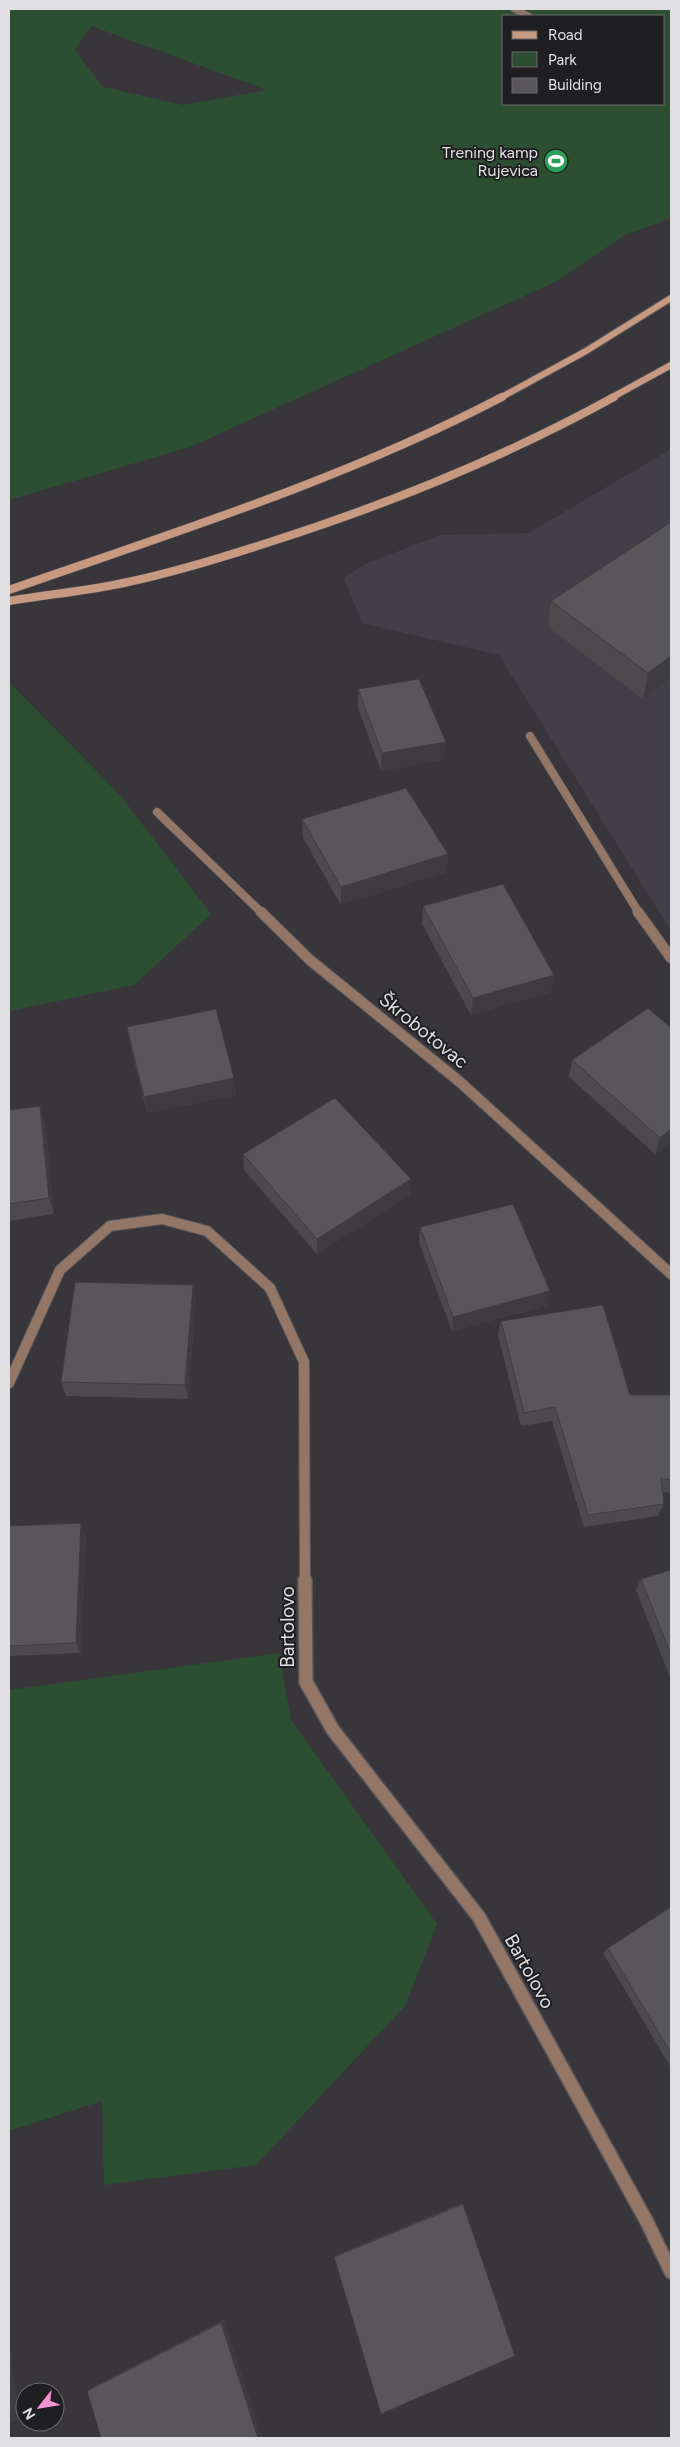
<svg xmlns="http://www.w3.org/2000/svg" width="680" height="2447" viewBox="0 0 680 2447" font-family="Figtree,sans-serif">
  <rect width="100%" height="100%" fill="#38363b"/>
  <!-- built -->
  <path fill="#423f49" d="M 671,449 L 671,931 L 499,655 L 362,623 L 344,578 L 365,564 L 440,535 L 529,533 Z"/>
  <!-- green -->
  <g fill="#2c4f32" fill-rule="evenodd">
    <path d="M 9,9 L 671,9 L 671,218 L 623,236 L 557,281 L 190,447 L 9,500 ZM 504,16 L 664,16 L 664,104 L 504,104 ZM 91,26 L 267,90 L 183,105 L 103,87 L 75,50 Z"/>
    <path d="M 9,682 L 120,795 L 211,914 L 134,985 L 9,1011 Z"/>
    <path d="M 279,1653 L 291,1720 L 437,1924 L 405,2006 L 256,2165 L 104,2185 L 102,2101 L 9,2131 L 9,1690 Z"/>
  </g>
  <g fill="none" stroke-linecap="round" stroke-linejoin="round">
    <!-- service-far2 casing -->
    <g stroke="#565459" stroke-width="8">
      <path id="service-far2" d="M 514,9 L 529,16"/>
    </g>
    <!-- service-far1 casing -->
    <g stroke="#565459" stroke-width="9">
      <path id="service-far1" d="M 530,736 L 639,913"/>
    </g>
    <!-- service casing -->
    <g stroke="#565459" stroke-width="12">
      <path id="service" d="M 638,912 L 671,958"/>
    </g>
    <!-- minor-far2 casing -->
    <g stroke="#565459" stroke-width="9">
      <path id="minor-far2" d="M 157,812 L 262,913"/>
    </g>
    <!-- minor-far1 casing -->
    <g stroke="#565459" stroke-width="12">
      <g id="minor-far1">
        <path d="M 261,912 L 310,960 L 460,1082 L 671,1274"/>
        <path d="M 9,1383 L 60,1270 L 110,1226 L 162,1219 L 207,1231 L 270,1288 L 304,1362 L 305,1582"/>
      </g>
    </g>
    <!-- minor casing -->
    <g stroke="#565459" stroke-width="16">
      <path id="minor" d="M 305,1580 L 306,1682 L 333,1730 L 479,1917 L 647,2222 L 671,2272"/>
    </g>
    <!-- secondary-far1 casing -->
    <g stroke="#565459" stroke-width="8">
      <g id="secondary-far1">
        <path d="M 500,398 L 586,351 L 671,298"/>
        <path d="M 611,398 L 671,365"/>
      </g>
    </g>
    <!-- secondary casing -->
    <g stroke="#565459" stroke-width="9">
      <g id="secondary">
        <path d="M 9,590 C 175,532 345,479 502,397"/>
        <path d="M 9,601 C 49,594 89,591 128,582 C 176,572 224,557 270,542 C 389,504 505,457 614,397"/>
      </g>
    </g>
    <!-- service-far2 -->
    <use href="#service-far2" stroke="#947667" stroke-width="6"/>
    <!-- service-far1 -->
    <use href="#service-far1" stroke="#947667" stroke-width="8"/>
    <!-- service -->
    <use href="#service" stroke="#947667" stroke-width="10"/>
    <!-- minor-far2 -->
    <use href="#minor-far2" stroke="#947667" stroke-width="8"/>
    <!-- minor-far1 -->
    <use href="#minor-far1" stroke="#947667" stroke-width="10"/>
    <!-- minor -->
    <use href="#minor" stroke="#947667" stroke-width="13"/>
    <!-- secondary-far1 -->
    <use href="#secondary-far1" stroke="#c89981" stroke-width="6"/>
    <!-- secondary -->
    <use href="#secondary" stroke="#c89981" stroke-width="8"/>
  </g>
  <!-- wall -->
  <g fill="#4d4a4d">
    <path d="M 671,522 L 671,678 L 643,699 L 548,627 L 551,601 Z"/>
    <path d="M 358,689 L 444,760 L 381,771 L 358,708 Z"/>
    <path d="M 302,819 L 448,854 L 446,872 L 341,905 L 303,838 Z"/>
    <path d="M 423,906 L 551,992 L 471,1015 L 422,924 Z"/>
    <path d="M 127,1027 L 234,1078 L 236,1095 L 147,1113 L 130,1044 Z"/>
    <path d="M 572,1060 L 671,1142 L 655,1154 L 569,1077 Z"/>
    <path d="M 9,1110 L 45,1122 L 54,1214 L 9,1221 Z"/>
    <path d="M 243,1154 L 410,1195 L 317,1254 L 244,1170 Z"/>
    <path d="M 420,1227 L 547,1306 L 452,1331 L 419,1243 Z"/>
    <path d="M 193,1285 L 196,1300 L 188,1399 L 66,1396 L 61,1382 Z"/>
    <path d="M 501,1321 L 630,1395 L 671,1395 L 671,1493 L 663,1492 L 664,1504 L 658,1516 L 584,1527 L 552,1421 L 521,1426 L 498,1335 Z"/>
    <path d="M 9,1526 L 86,1535 L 81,1653 L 9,1656 Z"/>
    <path d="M 671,1570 L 671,1680 L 636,1590 L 641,1579 Z"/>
    <path d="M 671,1907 L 671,2068 L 603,1953 L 608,1948 Z"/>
    <path d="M 460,2204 L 463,2204 L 334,2257 L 334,2256 Z"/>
    <path d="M 224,2320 L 262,2438 L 87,2391 L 95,2386 Z"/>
  </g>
  <!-- shaded-wall -->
  <g fill="#3e3c3f">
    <path d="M 671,656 L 671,678 L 643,699 L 648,673 Z"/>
    <path d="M 446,742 L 444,760 L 381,771 L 382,753 Z"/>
    <path d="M 448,854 L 446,872 L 341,905 L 341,887 Z"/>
    <path d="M 554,975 L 551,992 L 471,1015 L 473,998 Z"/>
    <path d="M 234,1078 L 236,1095 L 147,1113 L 144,1097 Z"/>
    <path d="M 40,1106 L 45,1122 L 54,1214 L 49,1198 Z"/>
    <path d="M 671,1129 L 671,1142 L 655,1154 L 660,1138 Z"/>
    <path d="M 411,1179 L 410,1195 L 317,1254 L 317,1239 Z"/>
    <path d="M 193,1285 L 196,1300 L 188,1399 L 185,1385 Z"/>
    <path d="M 550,1291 L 547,1306 L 452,1331 L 453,1317 Z"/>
    <path d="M 81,1523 L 86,1535 L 81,1653 L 76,1643 Z"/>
    <path d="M 224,2320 L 262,2438 L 258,2438 L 221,2323 Z"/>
    <path d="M 9,2336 L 19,2419 L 9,2424 Z"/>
  </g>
  <!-- building -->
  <g fill="#59565a" stroke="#3e3c3f">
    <path d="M 671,522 L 671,656 L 648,673 L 551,601 Z"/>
    <path d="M 419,679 L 446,742 L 382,753 L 358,689 Z"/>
    <path d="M 406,788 L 448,854 L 341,887 L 302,819 Z"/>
    <path d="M 503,884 L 554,975 L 473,998 L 423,906 Z"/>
    <path d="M 648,1008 L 671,1028 L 671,1129 L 660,1138 L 572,1060 Z"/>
    <path d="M 216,1009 L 234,1078 L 144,1097 L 127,1027 Z"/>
    <path d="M 335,1098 L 411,1179 L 317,1239 L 243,1154 Z"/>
    <path d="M 40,1106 L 49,1198 L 9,1204 L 9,1110 Z"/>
    <path d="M 513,1204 L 550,1291 L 453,1317 L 420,1227 Z"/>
    <path d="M 75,1282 L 193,1285 L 185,1385 L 61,1382 Z"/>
    <path d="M 603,1305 L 630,1395 L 671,1395 L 671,1480 L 661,1478 L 664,1504 L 588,1515 L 555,1407 L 524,1413 L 501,1321 Z"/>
    <path d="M 81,1523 L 76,1643 L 9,1646 L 9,1526 Z"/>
    <path d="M 671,1570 L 671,1655 L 641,1579 Z"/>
    <path d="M 671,1907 L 671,2053 L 608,1948 Z"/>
    <path d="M 463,2204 L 515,2356 L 381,2414 L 334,2257 Z"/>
    <path d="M 221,2323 L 258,2438 L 101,2438 L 87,2391 Z"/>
  </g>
  <!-- icons -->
  <defs>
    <g id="stadium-disc" transform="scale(1.25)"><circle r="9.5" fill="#2e9e5b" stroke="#1f1e20"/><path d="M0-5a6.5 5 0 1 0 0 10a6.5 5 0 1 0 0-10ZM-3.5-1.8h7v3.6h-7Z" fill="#fff"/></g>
  </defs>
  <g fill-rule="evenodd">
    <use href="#stadium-disc" x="556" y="161"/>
  </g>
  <g text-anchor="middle" stroke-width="4" stroke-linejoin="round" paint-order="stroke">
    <!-- far-poi labels -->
    <g font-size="16" fill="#e0dfe2" stroke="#1f1e20" text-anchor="end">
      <text x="538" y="158">Trening kamp<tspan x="538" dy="18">Rujevica</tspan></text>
    </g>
    <!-- street labels -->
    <g font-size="19" fill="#e0dfe2" stroke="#1f1e20">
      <text transform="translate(424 1030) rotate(39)" y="7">Škrobotovac</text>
      <text transform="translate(287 1627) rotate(-90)" y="7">Bartolovo</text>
      <text transform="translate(530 1971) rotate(61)" y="7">Bartolovo</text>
    </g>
  </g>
  <!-- border -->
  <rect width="680" height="2447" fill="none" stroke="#e0dfe2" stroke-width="20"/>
  <!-- legend -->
  <rect x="502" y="15" width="162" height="90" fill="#1f1e20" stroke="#6c6b6e"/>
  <rect x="512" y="31" width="25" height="8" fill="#c89981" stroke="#6c6b6e"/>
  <text x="548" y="40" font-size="15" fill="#e0dfe2">Road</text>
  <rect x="512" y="52" width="25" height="15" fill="#2c4f32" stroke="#6c6b6e"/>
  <text x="548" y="65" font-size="15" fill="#e0dfe2">Park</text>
  <rect x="512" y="78" width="25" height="15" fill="#59565a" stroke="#6c6b6e"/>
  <text x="548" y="90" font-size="15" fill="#e0dfe2">Building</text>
  <!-- north arrow -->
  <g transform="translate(40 2407) rotate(239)"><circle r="24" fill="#1f1e20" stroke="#6c6b6e"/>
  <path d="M0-4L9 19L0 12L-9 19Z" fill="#f491d3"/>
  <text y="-8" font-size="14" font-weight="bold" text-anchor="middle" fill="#e0dfe2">N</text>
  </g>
</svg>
